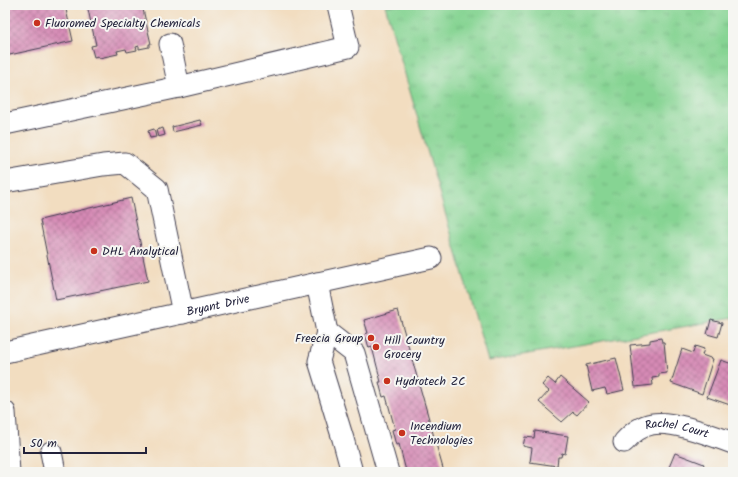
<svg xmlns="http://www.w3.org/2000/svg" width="738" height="477" viewBox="0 0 738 477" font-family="Kalam,sans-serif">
  <defs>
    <pattern id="grass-tufts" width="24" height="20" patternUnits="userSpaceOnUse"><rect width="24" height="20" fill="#86d493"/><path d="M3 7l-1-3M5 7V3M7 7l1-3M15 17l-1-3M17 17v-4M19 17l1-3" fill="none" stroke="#73b680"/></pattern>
    <pattern id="building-cross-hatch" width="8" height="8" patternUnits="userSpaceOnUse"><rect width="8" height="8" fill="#d68ab5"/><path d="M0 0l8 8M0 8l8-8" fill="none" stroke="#ad7094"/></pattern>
  </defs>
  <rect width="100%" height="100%" fill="#f6f6f2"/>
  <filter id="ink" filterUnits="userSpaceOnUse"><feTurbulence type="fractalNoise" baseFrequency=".025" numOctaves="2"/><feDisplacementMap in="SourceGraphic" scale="8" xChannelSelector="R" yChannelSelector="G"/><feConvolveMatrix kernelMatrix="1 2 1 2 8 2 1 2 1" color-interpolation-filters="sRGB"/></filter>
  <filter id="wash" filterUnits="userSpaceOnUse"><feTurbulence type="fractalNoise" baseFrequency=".012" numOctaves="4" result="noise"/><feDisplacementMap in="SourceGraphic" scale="16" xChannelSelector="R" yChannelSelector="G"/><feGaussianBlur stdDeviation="0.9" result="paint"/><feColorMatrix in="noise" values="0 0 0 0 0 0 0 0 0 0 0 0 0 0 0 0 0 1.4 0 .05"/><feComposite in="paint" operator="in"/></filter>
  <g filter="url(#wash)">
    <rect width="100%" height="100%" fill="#f2ddc0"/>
    <!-- grass -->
    <path fill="url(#grass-tufts)" stroke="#547b67" d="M 385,5 L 733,5 L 733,318 L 488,361 Z"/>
    <g id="blocks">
      <!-- building -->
      <g fill="url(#building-cross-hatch)">
        <path d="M 5,5 L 65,5 L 73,41 L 5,56 Z"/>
        <path d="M 87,5 L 142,5 L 151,44 L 149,44 L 149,47 L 139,49 L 139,46 L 136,47 L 137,50 L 127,52 L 126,49 L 117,51 L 118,54 L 99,58 L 98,56 L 94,57 L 91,46 L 96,45 Z"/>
        <path d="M 200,120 L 202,125 L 173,132 L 172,127 Z"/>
        <path d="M 163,128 L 165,135 L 158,137 L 156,130 Z"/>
        <path d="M 154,129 L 156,137 L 150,138 L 148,131 Z"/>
        <path d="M 131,198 L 148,281 L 56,300 L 40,220 Z"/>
        <path d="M 398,310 L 444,472 L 403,472 L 406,471 L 399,444 L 396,445 L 392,430 L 395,429 L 386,396 L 383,397 L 381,390 L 379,382 L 381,382 L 372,347 L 369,348 L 365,334 L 368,333 L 364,320 Z"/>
        <path d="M 711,320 L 722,323 L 718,337 L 707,334 Z"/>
        <path d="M 661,338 L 662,342 L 664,342 L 667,373 L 659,374 L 659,377 L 652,378 L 653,385 L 635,387 L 630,345 L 650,343 L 650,340 Z"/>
        <path d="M 695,346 L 704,349 L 702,355 L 713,359 L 702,394 L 671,383 L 682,349 L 693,353 Z"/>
        <path d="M 616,358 L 624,390 L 607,394 L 605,388 L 592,391 L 586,365 Z"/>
        <path d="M 721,360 L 732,364 L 733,361 L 733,406 L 707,397 Z"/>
        <path d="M 560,377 L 589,402 L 577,415 L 573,412 L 562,422 L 539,402 L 549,391 L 542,385 L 548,378 L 555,384 Z"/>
        <path d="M 535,431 L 568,436 L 565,454 L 562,453 L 561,457 L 558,457 L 557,466 L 530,462 L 532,448 L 523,446 L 525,437 L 534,438 Z"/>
        <path d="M 675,453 L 704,464 L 701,472 L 667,472 Z"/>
      </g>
    </g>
  </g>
  <g filter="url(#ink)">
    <use href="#blocks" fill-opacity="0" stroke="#413e4f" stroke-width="1"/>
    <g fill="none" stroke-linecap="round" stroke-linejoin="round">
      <!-- minor casing -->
      <g stroke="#413e4f" stroke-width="23">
        <g id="minor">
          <path d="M 179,87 L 348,47 L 338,5"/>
          <path d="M 5,124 L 179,87 L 170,44"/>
          <path d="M 5,182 L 103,165 L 125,163 L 157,189 L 183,313"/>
          <path d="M 317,283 L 327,332 L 319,361 L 343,439 L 352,472"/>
          <path d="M 327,332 L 354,353 L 388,472"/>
          <path id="s1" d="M 5,352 L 431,258"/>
          <path d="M 5,412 L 9,472"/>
          <path id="s2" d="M 624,442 C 631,434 641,426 652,424 C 673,420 713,436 733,443"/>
          <path d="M 51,452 L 55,472"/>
        </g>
      </g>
      <!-- minor -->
      <use href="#minor" stroke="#fff" stroke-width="21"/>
    </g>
  </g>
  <!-- markers -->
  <g fill="#c8321e" stroke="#f6f6f2" stroke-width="1.5">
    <circle cx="37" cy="23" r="4"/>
    <circle cx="94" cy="251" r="4"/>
    <circle cx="371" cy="338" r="4"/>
    <circle cx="376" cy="347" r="4"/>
    <circle cx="387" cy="381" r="4"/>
    <circle cx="402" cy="433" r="4"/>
  </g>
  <g text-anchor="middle" stroke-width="4" stroke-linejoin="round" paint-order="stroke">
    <!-- poi labels -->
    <g font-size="12" fill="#22223b" stroke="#f6f6f2" text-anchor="start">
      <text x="45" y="27">Fluoromed Specialty Chemicals</text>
      <text x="102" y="255">DHL Analytical</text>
      <text x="363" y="342" text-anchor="end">Freecia Group</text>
      <text x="384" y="344">Hill Country<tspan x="384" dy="14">Grocery</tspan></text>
      <text x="395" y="385">Hydrotech ZC</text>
      <text x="410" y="430">Incendium<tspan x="410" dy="14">Technologies</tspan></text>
    </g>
    <!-- street labels -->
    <g font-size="12" fill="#22223b" stroke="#f6f6f2">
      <text dy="4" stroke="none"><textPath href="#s1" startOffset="218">Bryant Drive</textPath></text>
      <text dy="4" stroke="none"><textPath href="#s2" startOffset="59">Rachel Court</textPath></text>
    </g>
  </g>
  <!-- margin -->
  <rect width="738" height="477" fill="none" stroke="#f6f6f2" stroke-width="20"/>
  <!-- scale -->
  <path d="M24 447v6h122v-6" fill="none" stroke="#22223b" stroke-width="2"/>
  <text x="30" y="447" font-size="12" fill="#22223b" stroke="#f6f6f2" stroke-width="3" paint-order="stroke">50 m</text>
</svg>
